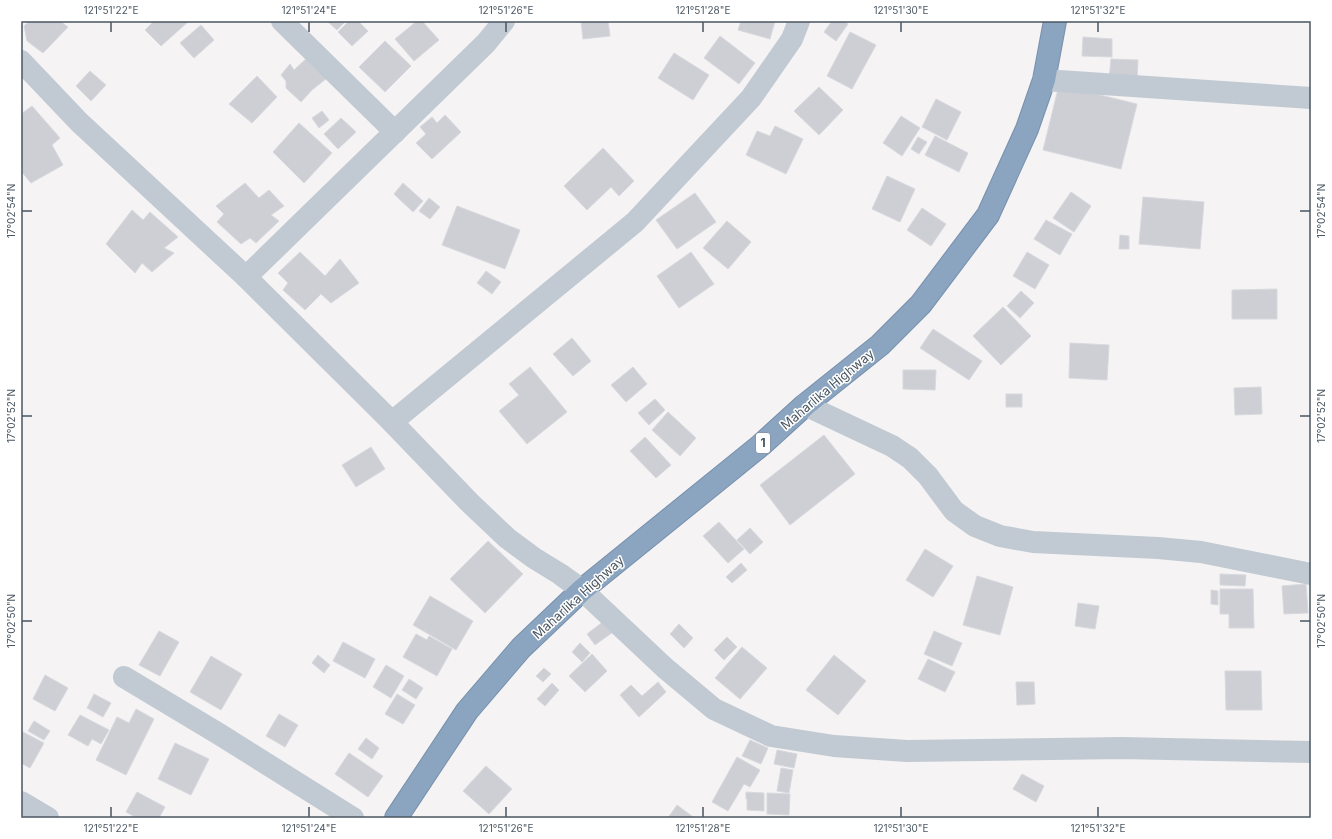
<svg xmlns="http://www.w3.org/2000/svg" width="1332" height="839" viewBox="0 0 1332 839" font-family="Inter,sans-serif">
  <rect width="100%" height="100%" fill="#f5f3f3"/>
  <!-- building -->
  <g fill="#cdcfd5" stroke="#d7d9de">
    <path d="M 30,21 L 60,21 L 68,27 L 43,53 L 27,41 L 24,26 Z"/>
    <path d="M 154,21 L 189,21 L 161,46 L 145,30 Z"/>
    <path d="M 327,21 L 346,21 L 337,30 Z"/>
    <path d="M 349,21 L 360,21 L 359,22 L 368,31 L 352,46 L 338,32 Z"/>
    <path d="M 417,21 L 422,21 L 439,40 L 414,61 L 395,39 Z"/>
    <path d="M 581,21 L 608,21 L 610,36 L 583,39 Z"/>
    <path d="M 741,21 L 775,21 L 770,39 L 738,30 Z"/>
    <path d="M 832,21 L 844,21 L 848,24 L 836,41 L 824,32 Z"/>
    <path d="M 201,25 L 214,40 L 194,58 L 180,43 Z"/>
    <path d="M 850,32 L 876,45 L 852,89 L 827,76 Z"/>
    <path d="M 720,36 L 755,63 L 739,84 L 704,58 Z"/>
    <path d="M 1083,37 L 1112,39 L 1112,57 L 1082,56 Z"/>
    <path d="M 385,41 L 411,66 L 385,92 L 359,67 Z"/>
    <path d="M 674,53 L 709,75 L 693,100 L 658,78 Z"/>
    <path d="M 307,58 L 327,78 L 312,90 L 301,102 L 286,88 L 286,81 L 281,75 L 290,64 L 294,70 Z"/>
    <path d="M 1111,59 L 1138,60 L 1137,81 L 1109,79 Z"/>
    <path d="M 90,71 L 106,85 L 91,101 L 76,86 Z"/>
    <path d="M 257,76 L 277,97 L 252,123 L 229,104 Z"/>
    <path d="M 1059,85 L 1137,104 L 1121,169 L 1043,150 Z"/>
    <path d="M 819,87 L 843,110 L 819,135 L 794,111 Z"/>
    <path d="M 936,99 L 961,112 L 947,140 L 922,127 Z"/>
    <path d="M 32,106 L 60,138 L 52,145 L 63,165 L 31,183 L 21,171 L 21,114 Z"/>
    <path d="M 322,111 L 329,120 L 319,128 L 312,118 Z"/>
    <path d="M 445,115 L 461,132 L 432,159 L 416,143 L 426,134 L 420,127 L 432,117 L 437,123 Z"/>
    <path d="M 901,116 L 920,128 L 902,156 L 883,143 Z"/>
    <path d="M 341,118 L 356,132 L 338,149 L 324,134 Z"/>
    <path d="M 299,123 L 332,153 L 304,183 L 273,152 Z"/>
    <path d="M 775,126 L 803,139 L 786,174 L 746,155 L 757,131 L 770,136 Z"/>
    <path d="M 935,136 L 968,153 L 959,172 L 925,155 Z"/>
    <path d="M 918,137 L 927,142 L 919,154 L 911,149 Z"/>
    <path d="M 603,148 L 634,181 L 619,196 L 611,187 L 587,210 L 564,186 Z"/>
    <path d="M 887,176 L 915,189 L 900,222 L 872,209 Z"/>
    <path d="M 245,183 L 259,198 L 269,190 L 284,206 L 271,215 L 279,221 L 256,243 L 250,238 L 241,244 L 217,222 L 224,214 L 216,206 Z"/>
    <path d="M 403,183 L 423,201 L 413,212 L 394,194 Z"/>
    <path d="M 1071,192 L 1091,206 L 1074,232 L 1053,218 Z"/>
    <path d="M 695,193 L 716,222 L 677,249 L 656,220 Z"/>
    <path d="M 1143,197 L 1204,202 L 1200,249 L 1139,244 Z"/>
    <path d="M 429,198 L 440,207 L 430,219 L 419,211 Z"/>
    <path d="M 457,206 L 520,230 L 505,269 L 442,245 Z"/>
    <path d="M 922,208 L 946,224 L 931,246 L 907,230 Z"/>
    <path d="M 132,210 L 143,220 L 150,212 L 178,237 L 164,248 L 174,253 L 152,272 L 142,263 L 135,273 L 106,244 Z"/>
    <path d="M 1046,220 L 1072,234 L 1060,255 L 1034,239 Z"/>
    <path d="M 727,221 L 751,242 L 728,269 L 703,248 Z"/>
    <path d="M 1120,235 L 1129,236 L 1129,249 L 1119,249 Z"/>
    <path d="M 300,252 L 325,276 L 340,259 L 359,283 L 331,303 L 321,294 L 305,310 L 283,290 L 288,283 L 278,273 Z"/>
    <path d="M 691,252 L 714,284 L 679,308 L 657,276 Z"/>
    <path d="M 1027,252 L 1049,265 L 1035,289 L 1013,276 Z"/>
    <path d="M 486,271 L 501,282 L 492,294 L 477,283 Z"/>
    <path d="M 1277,289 L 1277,319 L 1232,319 L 1232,290 Z"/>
    <path d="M 1021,291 L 1034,303 L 1020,318 L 1007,306 Z"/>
    <path d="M 1003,307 L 1031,336 L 1001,365 L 973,336 Z"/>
    <path d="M 933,329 L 982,361 L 969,380 L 920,348 Z"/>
    <path d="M 572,338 L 591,361 L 573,376 L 553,354 Z"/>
    <path d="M 1070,343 L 1109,345 L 1107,380 L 1069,378 Z"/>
    <path d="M 530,367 L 567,412 L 527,444 L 499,411 L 519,395 L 509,384 Z"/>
    <path d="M 633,367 L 647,384 L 626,402 L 611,385 Z"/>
    <path d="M 903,370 L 936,370 L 935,390 L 903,389 Z"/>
    <path d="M 1261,387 L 1262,414 L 1235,415 L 1234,388 Z"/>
    <rect x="1006" y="394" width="16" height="13"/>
    <path d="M 655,399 L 665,410 L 649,425 L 638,413 Z"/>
    <path d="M 668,412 L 696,438 L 680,456 L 652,430 Z"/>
    <path d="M 824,435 L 855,474 L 790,525 L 760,485 Z"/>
    <path d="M 645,437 L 671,465 L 656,478 L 630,451 Z"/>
    <path d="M 371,447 L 385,469 L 356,487 L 342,465 Z"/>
    <path d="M 719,522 L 744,549 L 728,563 L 703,536 Z"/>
    <path d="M 750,528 L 763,542 L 750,554 L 737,540 Z"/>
    <path d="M 488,541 L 523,574 L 485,613 L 450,579 Z"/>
    <path d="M 925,549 L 953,566 L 933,597 L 906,580 Z"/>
    <path d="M 741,563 L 747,570 L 732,583 L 726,577 Z"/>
    <path d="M 1220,574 L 1246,575 L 1245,586 L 1220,585 Z"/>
    <path d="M 977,576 L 1013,587 L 1000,635 L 963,625 Z"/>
    <path d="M 1306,584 L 1308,613 L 1284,614 L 1282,586 Z"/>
    <path d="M 1220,589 L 1253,589 L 1254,628 L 1229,628 L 1229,614 L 1220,614 Z"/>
    <path d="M 1211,590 L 1218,591 L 1218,605 L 1211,604 Z"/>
    <path d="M 430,596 L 473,621 L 456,650 L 413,625 Z"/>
    <path d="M 1078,603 L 1099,606 L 1095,629 L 1075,626 Z"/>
    <path d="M 604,621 L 613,632 L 595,645 L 587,634 Z"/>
    <path d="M 679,624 L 693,638 L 684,648 L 670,634 Z"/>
    <path d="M 159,631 L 179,642 L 160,676 L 139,665 Z"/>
    <path d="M 934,631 L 962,643 L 952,666 L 924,654 Z"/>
    <path d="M 416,634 L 427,640 L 429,636 L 452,649 L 437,676 L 403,657 Z"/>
    <path d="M 727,637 L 737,647 L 724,660 L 714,650 Z"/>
    <path d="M 343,642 L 375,659 L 365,678 L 333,661 Z"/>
    <path d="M 580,643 L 590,653 L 582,662 L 572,652 Z"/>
    <path d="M 742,647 L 767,668 L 740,699 L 715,678 Z"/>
    <path d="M 592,654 L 607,671 L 585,692 L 569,676 Z"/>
    <path d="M 318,655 L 330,665 L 324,673 L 312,663 Z"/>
    <path d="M 834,655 L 866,681 L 838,715 L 806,690 Z"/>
    <path d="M 211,656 L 242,674 L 221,710 L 190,692 Z"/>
    <path d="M 928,659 L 955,672 L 945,692 L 918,679 Z"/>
    <path d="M 386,665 L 404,676 L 391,698 L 373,687 Z"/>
    <path d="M 544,668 L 551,674 L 543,682 L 536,676 Z"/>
    <path d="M 1225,671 L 1261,671 L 1262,710 L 1226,710 Z"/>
    <path d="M 45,675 L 68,688 L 55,711 L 33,699 Z"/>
    <path d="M 409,679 L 423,688 L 416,699 L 402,690 Z"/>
    <path d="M 658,682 L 666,692 L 639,717 L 620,695 L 631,685 L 642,696 Z"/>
    <path d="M 1016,682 L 1034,682 L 1035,704 L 1017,705 Z"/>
    <path d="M 552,683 L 559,690 L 545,706 L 537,699 Z"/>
    <path d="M 94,694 L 111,703 L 103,717 L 87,708 Z"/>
    <path d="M 397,694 L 415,705 L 403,724 L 385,714 Z"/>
    <path d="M 136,709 L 154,719 L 126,775 L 96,760 L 117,717 L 129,723 Z"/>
    <path d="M 279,714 L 298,725 L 285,747 L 266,736 Z"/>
    <path d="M 80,715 L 109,730 L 101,744 L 92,739 L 88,746 L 68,735 Z"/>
    <path d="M 34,721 L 50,731 L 44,740 L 28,731 Z"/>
    <path d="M 21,731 L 44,743 L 30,768 L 21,763 Z"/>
    <path d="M 366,738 L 379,748 L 372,759 L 358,749 Z"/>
    <path d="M 750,740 L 768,748 L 761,764 L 742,756 Z"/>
    <path d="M 175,743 L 209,759 L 191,795 L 158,779 Z"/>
    <path d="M 777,750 L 797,754 L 794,768 L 774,764 Z"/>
    <path d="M 349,753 L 383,776 L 368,797 L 335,774 Z"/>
    <path d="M 737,757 L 760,770 L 750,787 L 744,784 L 728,811 L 712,802 Z"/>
    <path d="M 486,766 L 512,789 L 489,814 L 463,791 Z"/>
    <path d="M 781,768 L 793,770 L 789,793 L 777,791 Z"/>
    <path d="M 1022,774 L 1044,786 L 1036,802 L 1013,789 Z"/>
    <path d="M 137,792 L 165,807 L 159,818 L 137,818 L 126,812 Z"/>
    <path d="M 746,792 L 764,793 L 764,811 L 747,810 L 747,799 L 746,799 Z"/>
    <path d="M 767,793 L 790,794 L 789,815 L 767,814 Z"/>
    <path d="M 677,805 L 693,817 L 692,818 L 668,818 Z"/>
  </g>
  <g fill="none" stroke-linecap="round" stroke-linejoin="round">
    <!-- highway casing -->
    <g stroke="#7690ad" stroke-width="24">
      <path id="highway" d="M 396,818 L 467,711 L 521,648 L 582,590 L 761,445 L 805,405 L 880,345 L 921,304 L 988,215 L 1027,129 L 1044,80 L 1055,21"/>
    </g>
    <!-- street -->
    <g stroke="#c1cad2" stroke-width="22">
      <path d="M 282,21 L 395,132"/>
      <path d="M 21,61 L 79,122 L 246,277 L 392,422 L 469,502 L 507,538 L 534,558 L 560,574 L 582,590 L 665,668 L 714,709 L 771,736 L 834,746 L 907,751 L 1122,748 L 1311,752"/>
      <path d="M 1044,80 L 1311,98"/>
      <path d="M 246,277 L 486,43 L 504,21"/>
      <path d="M 805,405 L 892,446 L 910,458 L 928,476 L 954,511 L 975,526 L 1000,536 L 1033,542 L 1158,548 L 1201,552 L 1311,574"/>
      <path d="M 392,422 L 635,222 L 751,98 L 792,39 L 799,21"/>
      <path d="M 124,677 L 219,734 L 353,818"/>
      <path d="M 21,802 L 48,818"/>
    </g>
    <!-- highway -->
    <use href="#highway" stroke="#8ba5c1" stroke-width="22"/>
  </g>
  <!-- ticks -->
  <path fill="none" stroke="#4a5661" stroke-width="1.5" d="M 111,22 L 111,32M 309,22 L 309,32M 506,22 L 506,32M 703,22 L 703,32M 901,22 L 901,32M 1098,22 L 1098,32M 22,211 L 32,211M 1300,211 L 1310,211M 22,416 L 32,416M 1300,416 L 1310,416M 22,621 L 32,621M 1300,621 L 1310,621M 111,807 L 111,817M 309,807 L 309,817M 506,807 L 506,817M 703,807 L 703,817M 901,807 L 901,817M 1098,807 L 1098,817"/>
  <g text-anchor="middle" stroke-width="3" stroke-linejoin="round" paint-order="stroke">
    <!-- shield labels -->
    <rect fill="#fff" stroke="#808990" stroke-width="1" x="756" y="433" width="14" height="20" rx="3"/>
    <g font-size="12" font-weight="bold" fill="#4a5661">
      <text x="763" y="447">1</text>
    </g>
    <!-- street labels -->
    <g font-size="13" fill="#4a5661" stroke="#fff">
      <text transform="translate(827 389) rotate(-40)" y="5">Maharlika Highway</text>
      <text transform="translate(578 597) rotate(-42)" y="5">Maharlika Highway</text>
    </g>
  </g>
  <!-- border -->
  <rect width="1332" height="839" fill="none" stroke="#ffffff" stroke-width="44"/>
  <rect x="22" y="22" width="1288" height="795" fill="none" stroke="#4a5661" stroke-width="1.5"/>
  <g font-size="10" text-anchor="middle" fill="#4a5661">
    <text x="111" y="14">121°51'22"E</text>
    <text x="309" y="14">121°51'24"E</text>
    <text x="506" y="14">121°51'26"E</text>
    <text x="703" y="14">121°51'28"E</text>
    <text x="901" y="14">121°51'30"E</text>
    <text x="1098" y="14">121°51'32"E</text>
    <text transform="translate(11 211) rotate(-90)" y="4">17°02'54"N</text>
    <text transform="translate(1321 211) rotate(-90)" y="4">17°02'54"N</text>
    <text transform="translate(11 416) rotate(-90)" y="4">17°02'52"N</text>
    <text transform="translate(1321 416) rotate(-90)" y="4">17°02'52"N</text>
    <text transform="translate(11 621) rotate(-90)" y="4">17°02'50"N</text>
    <text transform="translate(1321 621) rotate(-90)" y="4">17°02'50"N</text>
    <text x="111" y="832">121°51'22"E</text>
    <text x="309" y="832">121°51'24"E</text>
    <text x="506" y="832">121°51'26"E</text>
    <text x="703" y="832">121°51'28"E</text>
    <text x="901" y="832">121°51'30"E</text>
    <text x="1098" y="832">121°51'32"E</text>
  </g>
</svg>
